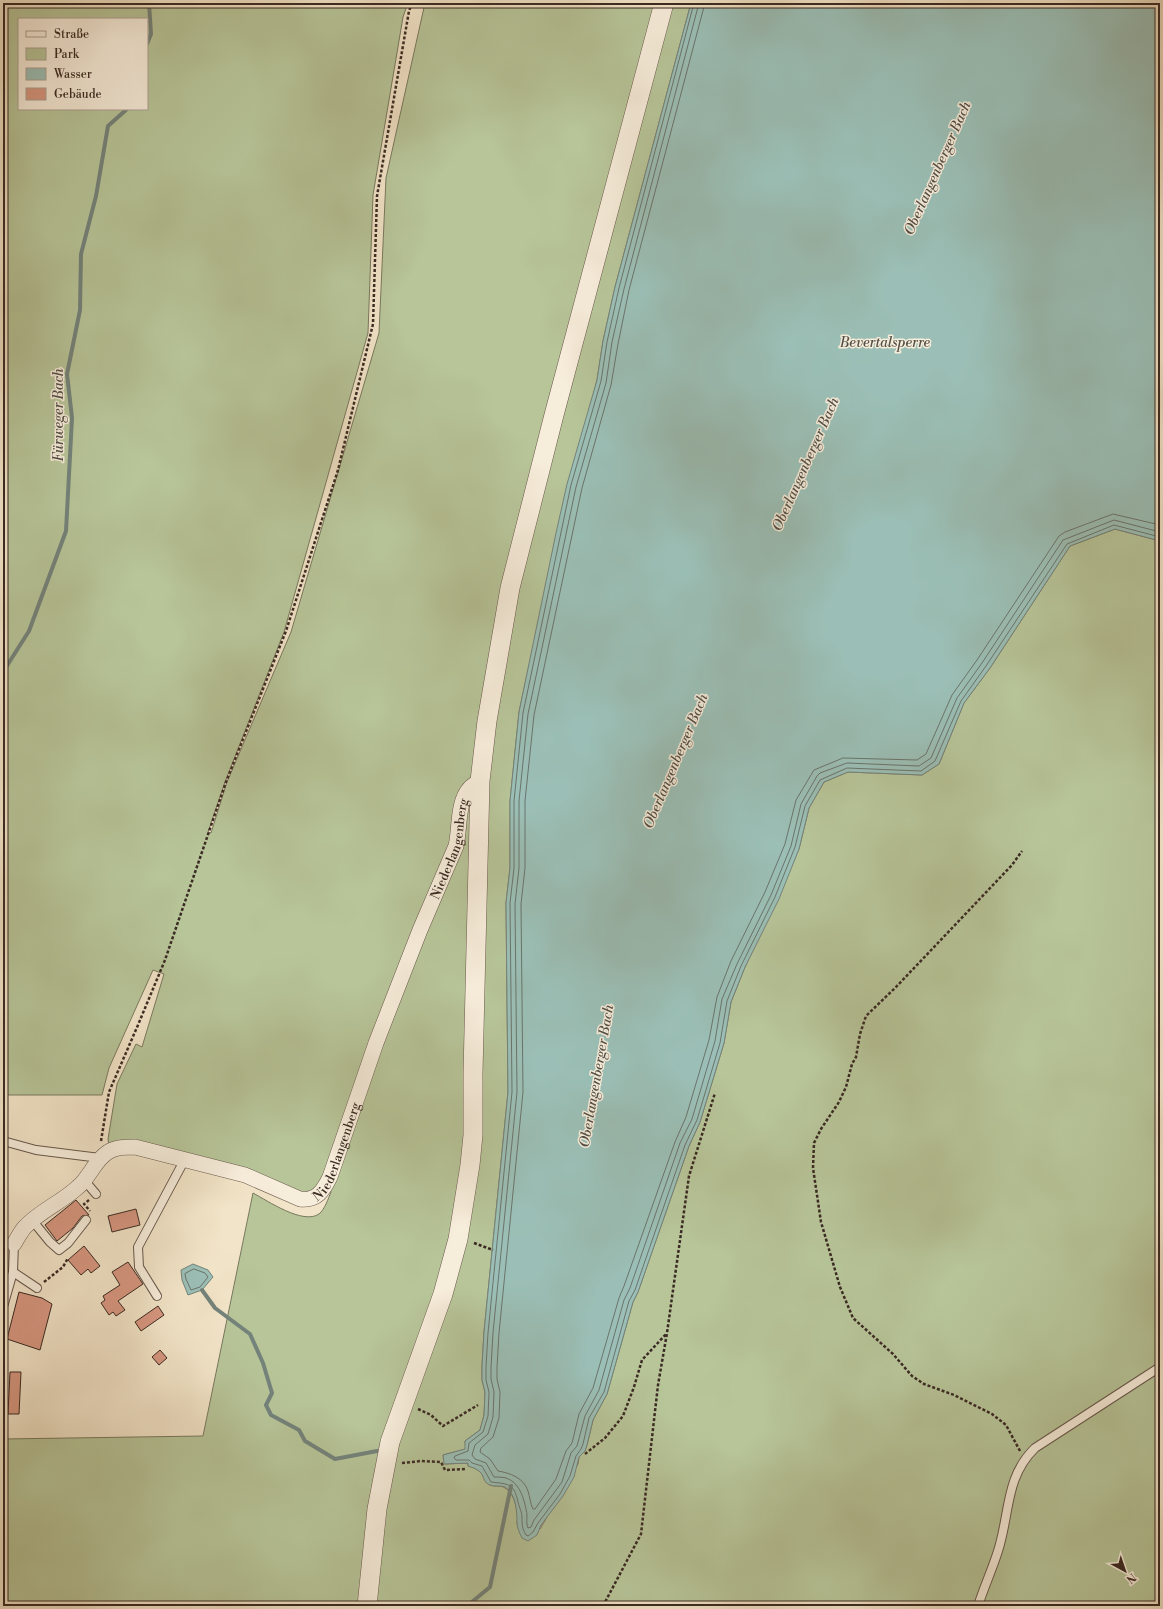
<svg xmlns="http://www.w3.org/2000/svg" width="1163" height="1609" viewBox="0 0 1163 1609" font-family="'Libre Bodoni',serif">
  <rect width="100%" height="100%" fill="#f2e4c8"/>
  <filter id="stains"><feTurbulence type="fractalNoise" baseFrequency=".005" numOctaves="4"/><feColorMatrix values="0 0 0 0 .2 0 0 0 0 .09 0 0 0 0 .02 0 0 0 .5 -.17"/></filter>
  <radialGradient id="worn" r=".72"><stop offset=".6" stop-color="#630" stop-opacity="0"/><stop offset="1" stop-color="#630" stop-opacity=".3"/></radialGradient>
  <!-- green -->
  <path fill="#b7c599" stroke="#78785e" fill-rule="evenodd" d="M 3,3 L 408,3 L 403,17 L 373,195 L 368,333 L 284,632 L 225,782 L 208,832 L 211,833 L 227,782 L 291,632 L 379,333 L 386,178 L 425,3 L 691,3 L 615,287 L 603,341 L 597,380 L 533,648 L 519,712 L 510,801 L 510,868 L 506,903 L 508,1092 L 484,1332 L 482,1366 L 482,1380 L 485,1392 L 484,1415 L 480,1430 L 465,1441 L 466,1449 L 443,1455 L 445,1464 L 468,1463 L 468,1466 C 489,1472 480,1481 490,1485 C 495,1487 501,1485 505,1488 C 515,1493 519,1514 517,1524 L 540,1529 L 578,1464 L 579,1457 L 585,1451 L 587,1445 L 593,1420 L 607,1394 L 633,1302 L 638,1292 L 689,1146 L 700,1122 L 724,1043 L 731,1002 L 745,967 L 799,849 L 809,808 L 824,782 L 848,772 L 922,775 L 939,764 L 964,703 L 990,668 L 1070,546 L 1115,529 L 1160,541 L 1160,1234 L 1156,1236 L 1160,1249 L 1160,1606 L 3,1606 L 3,1439 L 203,1436 L 253,1193 C 268,1201 303,1225 319,1214 C 325,1209 328,1199 331,1192 L 327,1177 L 310,1195 L 109,1145 L 108,1139 L 117,1084 L 136,1044 L 142,1047 L 164,974 L 153,970 L 109,1068 L 102,1095 L 3,1095 ZM 19,19 L 147,19 L 147,109 L 19,109 Z"/>
  <!-- water -->
  <g fill="#9bbfb6" stroke="#74837b">
    <path d="M 691,3 L 1160,3 L 1160,541 L 1115,529 L 1070,546 L 990,668 L 964,703 L 939,764 L 922,775 L 848,772 L 824,782 L 809,808 L 799,849 L 779,899 L 745,967 L 731,1002 L 724,1043 L 700,1122 L 689,1146 L 638,1292 L 633,1302 L 607,1394 L 593,1420 L 587,1445 L 585,1451 L 579,1457 L 574,1477 L 563,1496 L 541,1525 L 537,1535 L 528,1541 L 522,1538 C 520,1534 517,1528 517,1523 C 517,1512 516,1493 505,1487 C 500,1485 494,1487 490,1485 C 479,1480 489,1472 468,1466 L 468,1463 L 444,1464 L 443,1455 L 465,1449 L 465,1441 L 480,1430 L 484,1415 L 485,1392 L 482,1380 L 482,1366 L 484,1332 L 508,1092 L 506,903 L 510,868 L 510,801 L 519,712 L 556,533 L 567,484 L 597,380 L 603,341 L 615,287 Z"/>
    <path d="M 193,1264 L 208,1270 L 213,1277 L 202,1290 L 188,1295 L 182,1280 L 181,1270 Z"/>
  </g>
  <g fill="none" stroke-linecap="round" stroke-linejoin="round">
    <!-- shore -->
    <g stroke="#6a746c" stroke-width="1">
      <path d="M 694,3 L 619,288 L 607,342 L 601,381 L 571,485 L 523,713 L 514,801 L 514,868 L 510,903 L 512,1092 L 488,1333 L 486,1367 L 486,1380 L 489,1392 L 488,1416 L 483,1432 L 469,1443 L 468,1451 L 455,1456 L 454,1458 L 456,1460 L 469,1460 L 472,1463 L 482,1466 L 491,1482 C 508,1484 514,1483 518,1502 C 519,1507 522,1512 522,1517 C 522,1525 522,1528 526,1535 L 528,1536 L 533,1532 L 538,1523 L 560,1494 L 570,1476 L 576,1456 L 581,1449 L 583,1444 L 589,1418 L 604,1392 L 629,1301 L 635,1290 L 685,1145 L 697,1120 L 720,1043 L 727,1001 L 741,966 L 775,897 L 795,847 L 805,806 L 820,780 L 847,768 L 921,771 L 935,761 L 961,701 L 986,666 L 1067,544 L 1114,525 L 1160,537"/>
      <path d="M 699,3 L 624,289 L 612,342 L 606,383 L 576,487 L 528,714 L 519,801 L 519,868 L 515,904 L 517,1092 L 493,1333 L 491,1367 L 491,1379 L 494,1392 L 493,1417 L 488,1434 L 475,1445 L 472,1455 L 475,1459 L 486,1463 L 494,1477 C 498,1477 502,1477 506,1478 C 521,1483 525,1502 527,1515 C 527,1520 526,1523 528,1528 L 531,1527 L 534,1520 L 562,1482 L 571,1453 L 577,1446 L 585,1416 L 599,1390 L 624,1300 L 630,1288 L 680,1143 L 692,1119 L 715,1041 L 722,999 L 737,964 L 771,895 L 791,846 L 801,804 L 817,776 L 820,773 L 847,763 L 919,766 L 931,758 L 957,698 L 982,663 L 1063,540 L 1114,520 L 1160,532"/>
      <path d="M 705,3 L 629,290 L 618,344 L 611,385 L 582,488 L 534,715 L 525,801 L 525,868 L 521,904 L 523,1092 L 499,1333 L 497,1367 L 497,1379 L 500,1392 L 499,1418 L 493,1437 L 481,1448 L 480,1452 L 490,1459 L 498,1471 C 510,1473 524,1478 528,1491 C 530,1497 530,1503 533,1509 L 535,1509 L 556,1479 L 566,1451 L 572,1443 L 579,1414 L 593,1388 L 619,1298 L 624,1286 L 675,1142 L 686,1117 L 709,1040 L 717,997 L 731,961 L 765,892 L 785,844 L 796,800 L 814,770 L 843,758 L 917,760 L 926,754 L 952,695 L 977,660 L 1059,536 L 1065,532 L 1113,514 L 1160,525"/>
      <path d="M 194,1269 L 205,1273 L 208,1277 L 200,1287 L 191,1290 L 186,1279 L 185,1274 Z"/>
    </g>
    <!-- stream -->
    <g stroke="#74837b" stroke-width="4">
      <path d="M 147,44 L 151,34 L 149,3"/>
      <path d="M 3,672 L 29,631 L 66,531 L 72,418 L 67,374 L 80,310 L 81,254 L 96,196 L 108,126 L 127,109"/>
      <path d="M 202,1290 L 215,1308 L 250,1334 L 263,1363 L 272,1393 L 266,1405 L 271,1415 L 299,1430 L 305,1441 L 335,1459 L 377,1451"/>
      <path d="M 467,1606 L 490,1587 L 511,1486"/>
    </g>
  </g>
  <!-- building -->
  <g fill="#d79781" stroke="#3a2a23">
    <path d="M 76,1200 L 89,1215 L 82,1216 L 73,1228 L 57,1241 L 45,1225 Z"/>
    <path d="M 136,1209 L 140,1225 L 112,1232 L 108,1216 Z"/>
    <path d="M 84,1246 L 100,1266 L 91,1273 L 88,1269 L 81,1275 L 68,1260 Z"/>
    <path d="M 128,1262 L 143,1284 L 118,1301 L 125,1310 L 116,1316 L 113,1312 L 109,1315 L 101,1303 L 105,1300 L 103,1296 L 120,1285 L 112,1272 Z"/>
    <path d="M 19,1292 L 42,1298 L 52,1304 L 40,1350 L 7,1339 Z"/>
    <path d="M 158,1306 L 164,1315 L 141,1331 L 135,1322 Z"/>
    <path d="M 160,1350 L 167,1358 L 159,1365 L 152,1357 Z"/>
    <path d="M 10,1372 L 21,1372 L 19,1414 L 8,1414 Z"/>
  </g>
  <g fill="none" stroke-linecap="round" stroke-linejoin="round">
    <!-- service casing -->
    <g stroke="#68584c" stroke-width="10">
      <g id="service">
        <path d="M 3,1141 L 36,1150 L 100,1158"/>
        <path d="M 85,1181 L 96,1194"/>
        <path d="M 32,1220 L 50,1242 L 59,1250 L 68,1243 L 86,1220"/>
        <path d="M 13,1272 L 37,1288"/>
        <path d="M 157,1296 L 139,1267 L 138,1247 L 185,1159"/>
        <path d="M 3,1307 L 13,1272 L 14,1244"/>
        <path d="M 978,1606 C 984,1587 992,1570 998,1551 C 1010,1514 1005,1477 1035,1448 L 1160,1367"/>
      </g>
    </g>
    <!-- minor casing -->
    <g stroke="#68584c" stroke-width="16">
      <g id="minor">
        <path id="s1" d="M 14,1244 C 17,1239 20,1233 24,1228 C 39,1211 61,1203 78,1187 C 90,1177 94,1161 108,1152 C 116,1147 125,1147 135,1147 L 245,1175 L 300,1199 C 317,1201 323,1191 330,1177 L 376,1043 L 420,930 L 456,846 C 460,830 457,801 470,788 C 472,785 477,783 480,781"/>
      </g>
    </g>
    <!-- tertiary casing -->
    <g stroke="#68584c" stroke-width="20">
      <path id="tertiary" d="M 367,1606 L 377,1509 L 390,1442 L 443,1294 L 458,1239 L 470,1165 L 473,1135 L 473,1073 L 480,781 L 487,721 L 510,588 L 554,415 L 664,3"/>
    </g>
    <!-- path -->
    <g stroke="#3a2a23" stroke-width="2.5" stroke-dasharray="3 2" stroke-linecap="butt">
      <path d="M 101,1141 L 109,1092 L 138,1025 L 165,960 L 226,782 L 286,631 L 338,470 L 373,324 L 377,196 L 409,11 L 412,3"/>
      <path d="M 89,1200 L 84,1204 L 90,1211"/>
      <path d="M 474,1243 L 493,1250"/>
      <path d="M 44,1282 L 63,1267 L 68,1258"/>
      <path d="M 418,1409 L 431,1415 L 443,1426 L 478,1405"/>
      <path d="M 1020,1451 L 1006,1425 L 992,1414 L 954,1395 L 924,1384 L 912,1376 L 893,1354 L 853,1318 L 840,1287 L 821,1222 L 813,1168 L 814,1143 L 821,1129 L 839,1102 L 846,1087 L 852,1064 L 856,1057 L 860,1034 L 866,1016 L 896,987 L 1012,865 L 1022,851"/>
      <path d="M 585,1454 L 605,1438 L 623,1416 L 634,1387 L 642,1360 L 667,1333"/>
      <path d="M 402,1463 L 421,1461 L 441,1462 L 445,1470 L 465,1469"/>
      <path d="M 603,1606 L 641,1534 L 658,1385 L 667,1333 L 689,1176 L 715,1093"/>
    </g>
    <!-- service -->
    <use href="#service" stroke="#f7eddb" stroke-width="8"/>
    <!-- minor -->
    <use href="#minor" stroke="#f7eddb" stroke-width="15"/>
    <!-- tertiary -->
    <use href="#tertiary" stroke="#f7eddb" stroke-width="19"/>
  </g>
  <g text-anchor="middle" stroke-width="3" stroke-linejoin="round" paint-order="stroke">
    <!-- street labels -->
    <g font-size="13" fill="#3a2a23" stroke="#f7eddb">
      <text dy="5" stroke="none"><textPath href="#s1" startOffset="725">Niederlangenberg</textPath></text>
      <text dy="5" stroke="none"><textPath href="#s1" startOffset="401">Niederlangenberg</textPath></text>
    </g>
    <!-- water labels -->
    <g font-size="14" font-style="italic" fill="#524f48" stroke="#f7eddb">
      <text transform="translate(937 168) rotate(-66)" y="5">Oberlangenberger Bach</text>
      <text x="885" y="347">Bevertalsperre</text>
      <text transform="translate(58 415) rotate(-90)" y="5">Fürweger Bach</text>
      <text transform="translate(805 464) rotate(-66)" y="5">Oberlangenberger Bach</text>
      <text transform="translate(675 761) rotate(-67)" y="5">Oberlangenberger Bach</text>
      <text transform="translate(596 1076) rotate(-80)" y="5">Oberlangenberger Bach</text>
    </g>
  </g>
  <!-- margin -->
  <rect width="1163" height="1609" fill="none" stroke="#f2e4c8" stroke-width="16"/>
  <rect x="4" y="4" width="1155" height="1601" fill="none" stroke="#3a2a23" stroke-width="2"/>
  <rect x="8" y="8" width="1147" height="1593" fill="none" stroke="#3a2a23"/>
  <!-- legend -->
  <rect x="18" y="18" width="130" height="92" fill="#f7eddb" stroke="#ab9f91"/>
  <rect x="26" y="31" width="20" height="6" fill="#f7eddb" stroke="#ab9f91"/>
  <text x="54" y="38" font-size="12" fill="#3a2a23">Straße</text>
  <rect x="26" y="48" width="20" height="12" fill="#b7c599" stroke="#ab9f91"/>
  <text x="54" y="58" font-size="12" fill="#3a2a23">Park</text>
  <rect x="26" y="68" width="20" height="12" fill="#9bbfb6" stroke="#ab9f91"/>
  <text x="54" y="78" font-size="12" fill="#3a2a23">Wasser</text>
  <rect x="26" y="88" width="20" height="12" fill="#d79781" stroke="#ab9f91"/>
  <text x="54" y="98" font-size="12" fill="#3a2a23">Gebäude</text>
  <!-- north arrow -->
  <g transform="translate(1125 1571) rotate(140)" stroke="#f7eddb" stroke-width="3" paint-order="stroke">
  <path d="M0-3L7 15L0 10L-7 15Z" fill="#3a2a23"/>
  <text y="-6" font-size="11" font-weight="bold" text-anchor="middle" fill="#3a2a23">N</text>
  </g>
  <rect width="100%" height="100%" filter="url(#stains)"/>
  <rect width="100%" height="100%" fill="url(#worn)"/>
</svg>
